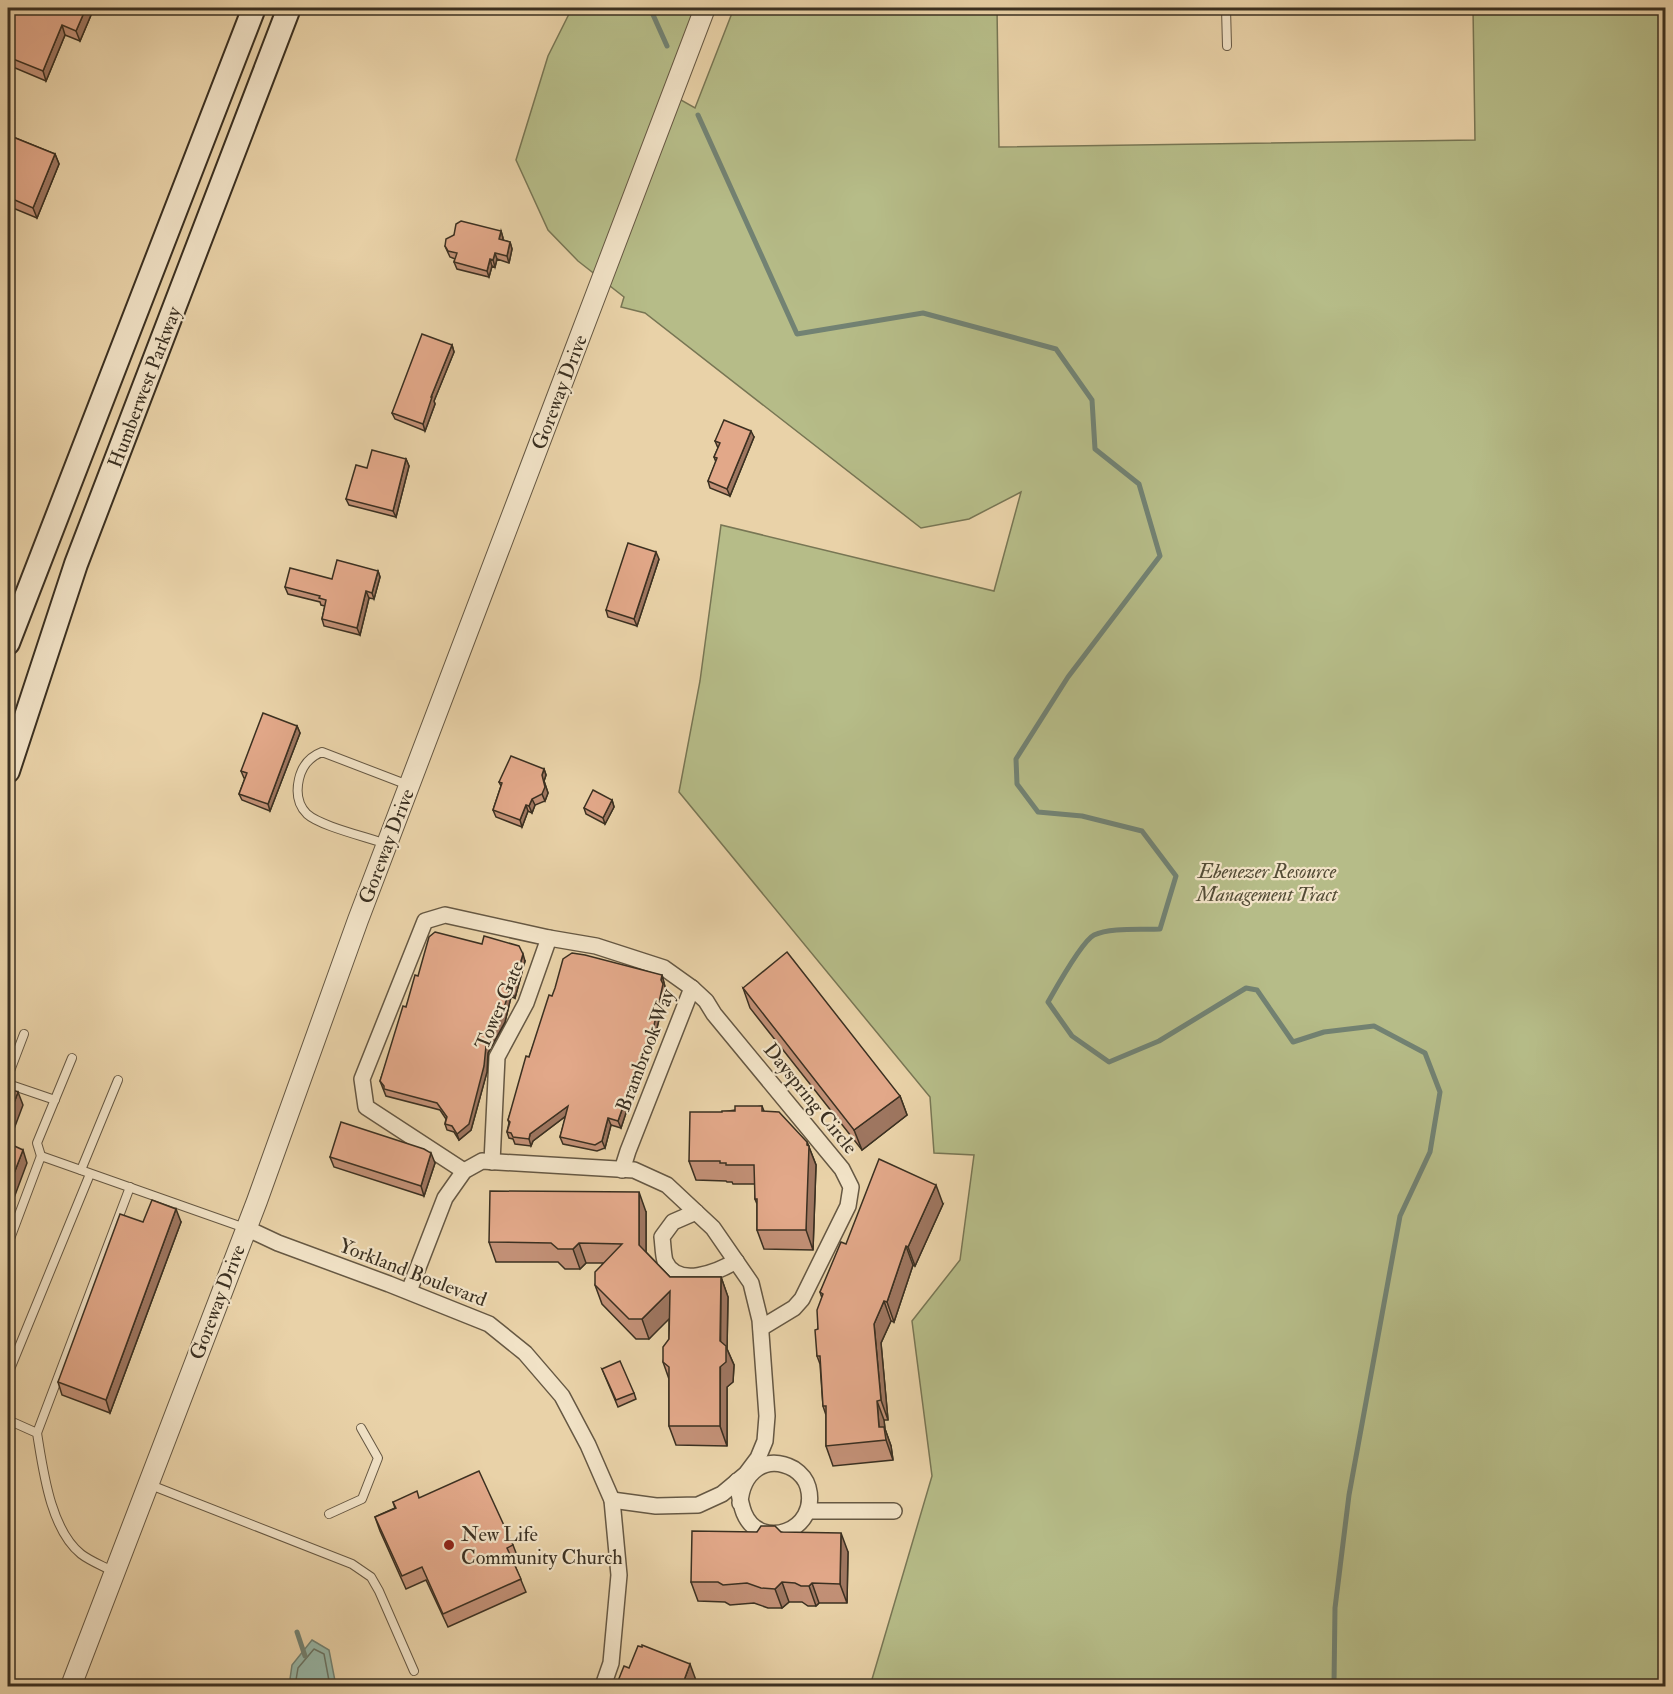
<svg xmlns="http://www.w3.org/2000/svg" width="1673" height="1694" viewBox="0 0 1673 1694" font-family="'IM FELL Double Pica',serif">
  <rect width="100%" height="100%" fill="#e9d2a8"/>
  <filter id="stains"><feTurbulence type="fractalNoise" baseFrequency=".00333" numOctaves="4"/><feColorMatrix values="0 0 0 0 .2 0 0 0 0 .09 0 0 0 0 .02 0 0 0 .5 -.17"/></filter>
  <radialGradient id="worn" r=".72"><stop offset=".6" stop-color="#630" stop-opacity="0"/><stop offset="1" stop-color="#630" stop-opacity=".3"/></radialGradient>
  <!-- green -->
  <path fill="#b6bc88" stroke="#787654" stroke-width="1.5" d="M 572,8 L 711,8 L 672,95 L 695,108 L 734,8 L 997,8 L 999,147 L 1475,140 L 1473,8 L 1665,8 L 1665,1686 L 870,1686 L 932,1476 L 912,1321 L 960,1260 L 974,1155 L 934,1153 L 930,1097 L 679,792 L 700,681 L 721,525 L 994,591 L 1021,492 L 969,519 L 921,528 L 645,313 L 621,307 L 624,297 L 578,261 L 548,230 L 516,160 L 548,56 Z"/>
  <!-- water -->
  <path fill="#97b8a9" stroke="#728273" stroke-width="1.5" d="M 312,1640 L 329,1650 L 336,1686 L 289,1686 L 292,1665 Z"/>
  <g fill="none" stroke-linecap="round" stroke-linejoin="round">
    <!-- shore -->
    <path stroke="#697465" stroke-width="1.5" d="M 295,1686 L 298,1668 L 314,1649 L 324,1654 L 330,1686"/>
    <!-- stream -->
    <g stroke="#728273" stroke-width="5">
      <path d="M 650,8 L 667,46"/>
      <path d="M 698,115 L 797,334 L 923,313 L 1056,349 L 1092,400 L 1095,449 L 1139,484 L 1160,556 L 1068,677 L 1016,759 L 1017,784 L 1038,812 L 1082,816 L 1142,831 L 1176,876 L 1160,929 C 1142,930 1110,927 1094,935 C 1082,941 1056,988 1048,1002 L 1072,1036 L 1109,1062 L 1159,1041 L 1246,988 L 1257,990 L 1293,1042 L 1324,1032 L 1374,1026 L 1425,1053 L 1440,1092 L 1430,1152 L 1400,1216 L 1349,1495 L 1335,1608 L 1334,1684 L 1335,1686"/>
      <path d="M 297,1632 L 305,1656"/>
    </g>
    <!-- service casing -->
    <g stroke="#665843" stroke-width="10">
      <g id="service">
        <path d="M 1226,8 L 1227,46"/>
        <path d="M 386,844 C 367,837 320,826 307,814 C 297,804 296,792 299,779 C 302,766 309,757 322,752 L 408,785"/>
        <path d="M 8,1076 L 24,1034"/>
        <path d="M 8,1084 L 55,1100"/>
        <path d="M 41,1156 L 37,1143 L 72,1058"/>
        <path d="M 81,1170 L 118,1080"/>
        <path d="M 8,1244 L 41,1156 L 245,1228"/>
        <path d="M 8,1374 L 90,1174"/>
        <path d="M 8,1420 L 37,1433 C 43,1469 50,1529 81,1554 C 90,1561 103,1566 114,1572"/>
        <path d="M 37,1433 L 130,1187"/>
        <path d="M 148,1484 L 352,1564 L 371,1577 L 379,1591 L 414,1671"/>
        <path d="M 329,1514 L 362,1499 L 378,1458 L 361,1428"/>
      </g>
    </g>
    <!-- minor casing -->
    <g stroke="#665843" stroke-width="18">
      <g id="minor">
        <path d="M 692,988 L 706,1001 L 714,1014 L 842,1169 L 851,1187 L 848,1206 L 802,1299 L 794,1308 L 761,1328"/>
        <path d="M 492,1162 L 497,1057 L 526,1003 L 549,938"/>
        <path d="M 464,1171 L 366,1107 L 362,1079 L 425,921 L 445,915 L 549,938 L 596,946 L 664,968 L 692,988 L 628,1151 L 622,1170"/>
        <path d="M 696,1212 L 673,1222 L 662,1237 C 663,1244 663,1254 665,1261 C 677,1289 718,1272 736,1261"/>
        <path d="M 246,1228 L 278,1243 L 389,1284 L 489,1324 L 525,1353 L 562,1396 L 588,1445 L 612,1500 L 619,1575 L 611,1663 L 603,1686"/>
        <path d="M 409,1291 L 445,1198 L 464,1171 L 482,1161 L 634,1170 L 667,1185 L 713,1228 L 751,1283 L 760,1320 L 767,1416 L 765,1441 L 758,1458 L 746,1474 L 722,1494 L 698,1505 L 656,1506 L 612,1500"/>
        <path d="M 737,1481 C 739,1492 740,1503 744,1513 C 760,1552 820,1531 808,1487 C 806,1480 800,1473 794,1469 C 765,1453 742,1473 740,1503"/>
        <path d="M 808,1511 L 894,1511"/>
      </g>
    </g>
    <!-- tertiary casing -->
    <g stroke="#665843" stroke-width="22">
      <path id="tertiary" d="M 71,1686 L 257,1201 L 358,920 L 705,8"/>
    </g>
    <!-- secondary casing -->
    <g stroke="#3b3021" stroke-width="26">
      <g id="secondary">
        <path d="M 8,643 L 254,8"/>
        <path d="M 8,771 L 76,564 L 289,8"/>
      </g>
    </g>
    <!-- service -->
    <use href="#service" stroke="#f1e2c6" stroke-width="8"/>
    <!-- minor -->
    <use href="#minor" stroke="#f1e2c6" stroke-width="15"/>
    <!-- tertiary -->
    <use href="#tertiary" stroke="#f1e2c6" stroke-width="20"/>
    <!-- secondary -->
    <use href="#secondary" stroke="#f1e2c6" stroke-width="22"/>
  </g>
  <!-- wall -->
  <g fill="#c29076" stroke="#3b3021" stroke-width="1.5">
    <path d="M 8,8 L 94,8 L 80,41 L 65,35 L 46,81 L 8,65 Z"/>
    <path d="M 8,135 L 55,154 L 59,164 L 37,218 L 8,206 Z"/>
    <path d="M 501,231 L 503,238 L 503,240 L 510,242 L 512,249 L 509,263 L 497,259 L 495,267 L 492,266 L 489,277 L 457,269 L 454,262 L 455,259 L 450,257 L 445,246 L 454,235 Z"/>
    <path d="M 452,345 L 454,352 L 434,401 L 435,404 L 425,431 L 395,419 L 392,413 Z"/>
    <path d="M 754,437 L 730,496 L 710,488 L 708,481 L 716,462 L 714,457 L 718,448 L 715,441 Z"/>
    <path d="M 406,459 L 409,466 L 396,517 L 349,505 L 346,499 L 367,468 Z"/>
    <path d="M 659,559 L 637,626 L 608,617 L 606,610 Z"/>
    <path d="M 378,571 L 380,577 L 374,599 L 369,598 L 360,635 L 324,626 L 322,619 L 325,606 L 321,605 L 320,602 L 288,594 L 285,587 Z"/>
    <path d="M 297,726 L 300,733 L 270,811 L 242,800 L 239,794 L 245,778 L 244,778 L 241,771 Z"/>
    <path d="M 544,769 L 546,775 L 544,781 L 548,793 L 545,801 L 535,805 L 532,813 L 528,811 L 522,827 L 496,817 L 493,810 L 501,786 L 499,782 Z"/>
    <path d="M 612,800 L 614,807 L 605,824 L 586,814 L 584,808 Z"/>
    <path d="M 525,961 L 515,998 L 511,997 L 505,1022 L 488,1053 L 487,1072 L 471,1130 L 459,1140 L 454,1132 L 447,1130 L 445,1124 L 446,1119 L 440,1110 L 386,1096 L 380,1081 L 406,1007 L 418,976 Z"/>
    <path d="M 662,975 L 666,991 L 655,1036 L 653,1036 L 647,1059 L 644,1058 L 621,1128 L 611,1125 L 605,1148 L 597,1151 L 563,1144 L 560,1137 L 566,1116 L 533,1141 L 531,1146 L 515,1144 L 513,1139 L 509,1138 L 507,1132 L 509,1123 L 508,1120 L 529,1057 L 552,996 Z"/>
    <path d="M 743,988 L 900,1096 L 907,1115 L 862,1150 L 750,1008 Z"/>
    <path d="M 762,1106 L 764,1111 L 807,1142 L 816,1165 L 813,1250 L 764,1249 L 757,1230 L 757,1204 L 755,1199 L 755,1184 L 733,1184 L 732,1182 L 727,1182 L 726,1181 L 696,1180 L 689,1161 L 722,1112 Z"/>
    <path d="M 330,1157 L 435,1163 L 424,1196 L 334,1167 Z"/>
    <path d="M 943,1204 L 915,1266 L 913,1265 L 894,1322 L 891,1321 L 881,1343 L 888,1420 L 884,1420 L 885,1429 L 891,1446 L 893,1460 L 833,1466 L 826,1446 L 826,1415 L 823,1406 L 820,1364 L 817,1356 L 818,1329 L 822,1298 L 820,1292 L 846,1244 Z"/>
    <path d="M 646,1212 L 646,1252 L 670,1277 L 721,1277 L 728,1297 L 727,1349 L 734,1365 L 733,1382 L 727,1387 L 727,1446 L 676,1445 L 669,1426 L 669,1379 L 663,1362 L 669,1339 L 669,1318 L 649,1339 L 636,1339 L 602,1304 L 595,1285 L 603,1263 L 586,1263 L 580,1269 L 565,1269 L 558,1262 L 496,1262 L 489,1242 Z"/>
    <path d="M 143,1222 L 181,1222 L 110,1413 L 62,1395 L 58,1382 Z"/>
    <path d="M 602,1369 L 634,1393 L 636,1399 L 618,1407 Z"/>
    <path d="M 419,1498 L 513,1545 L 518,1558 L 513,1561 L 526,1592 L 448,1627 L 426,1580 L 406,1589 L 380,1531 L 375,1517 L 395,1508 L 393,1502 Z"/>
    <path d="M 757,1532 L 781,1532 L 848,1552 L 847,1603 L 819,1603 L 816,1606 L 808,1606 L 802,1602 L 789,1602 L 782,1608 L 768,1608 L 754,1603 L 730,1605 L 725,1602 L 698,1601 L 691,1582 Z"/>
  </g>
  <!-- shaded-wall -->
  <g fill="#9e7660" stroke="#3b3021" stroke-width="1.5">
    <path d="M 86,8 L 94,8 L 80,41 L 76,31 Z"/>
    <path d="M 62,25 L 65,35 L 46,81 L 43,71 Z"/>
    <path d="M 55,154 L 59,164 L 37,218 L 33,208 Z"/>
    <path d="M 501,231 L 503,238 L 501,246 L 499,239 Z"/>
    <path d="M 510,242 L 512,249 L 509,263 L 507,256 Z"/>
    <path d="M 495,253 L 497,259 L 495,267 L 493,260 Z"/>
    <path d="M 490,259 L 492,266 L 489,277 L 487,271 Z"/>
    <path d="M 452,345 L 454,352 L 434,401 L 435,404 L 425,431 L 423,424 L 431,397 Z"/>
    <path d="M 751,431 L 754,437 L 730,496 L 727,489 Z"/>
    <path d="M 406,459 L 409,466 L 396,517 L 393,511 Z"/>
    <path d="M 656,552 L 659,559 L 637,626 L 634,619 Z"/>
    <path d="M 378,571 L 380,577 L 374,599 L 372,593 Z"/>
    <path d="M 366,591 L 369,598 L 360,635 L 357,628 Z"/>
    <path d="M 297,726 L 300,733 L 270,811 L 268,804 Z"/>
    <path d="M 544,769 L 546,775 L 544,781 L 548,793 L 545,801 L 542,794 L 542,775 Z"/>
    <path d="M 532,799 L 535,805 L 532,813 L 529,806 Z"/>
    <path d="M 612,800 L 614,807 L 605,824 L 603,818 Z"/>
    <path d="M 526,805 L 528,811 L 522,827 L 520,820 Z"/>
    <path d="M 523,954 L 525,961 L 515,998 L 512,992 Z"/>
    <path d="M 662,975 L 666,991 L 655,1036 L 653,1030 Z"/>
    <path d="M 509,991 L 511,997 L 505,1022 L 488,1053 L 487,1072 L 471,1130 L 459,1140 L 457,1134 L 486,1046 Z"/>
    <path d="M 651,1029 L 653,1036 L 647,1059 L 644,1052 Z"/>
    <path d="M 642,1052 L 644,1058 L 621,1128 L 618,1121 Z"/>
    <path d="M 18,1092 L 23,1105 L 8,1145 L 8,1119 Z"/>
    <path d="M 900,1096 L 907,1115 L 862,1150 L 854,1130 Z"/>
    <path d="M 568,1106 L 571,1112 L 533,1141 L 531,1146 L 529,1139 L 530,1134 Z"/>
    <path d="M 608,1118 L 611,1125 L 605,1148 L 602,1141 Z"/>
    <path d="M 807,1142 L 816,1165 L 813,1250 L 806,1230 Z"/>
    <path d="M 23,1150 L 27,1163 L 8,1214 L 8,1189 Z"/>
    <path d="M 431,1153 L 435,1163 L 424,1196 L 421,1186 Z"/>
    <path d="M 936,1185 L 943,1204 L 915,1266 L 908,1247 Z"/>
    <path d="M 639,1192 L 646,1212 L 646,1264 L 639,1245 Z"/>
    <path d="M 176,1209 L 181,1222 L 110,1413 L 106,1400 Z"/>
    <path d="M 579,1243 L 586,1263 L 580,1269 L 573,1249 Z"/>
    <path d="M 906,1246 L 913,1265 L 894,1322 L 887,1302 Z"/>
    <path d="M 721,1277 L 728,1297 L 727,1349 L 734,1365 L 733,1382 L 727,1387 L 727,1446 L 720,1426 Z"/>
    <path d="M 670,1291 L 677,1311 L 649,1339 L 642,1319 Z"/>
    <path d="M 884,1301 L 891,1321 L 881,1343 L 888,1420 L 881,1400 L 874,1324 Z"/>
    <path d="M 877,1401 L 884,1420 L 885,1429 L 891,1446 L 893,1460 L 886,1440 L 879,1427 Z"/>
    <path d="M 841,1533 L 848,1552 L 847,1603 L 840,1584 Z"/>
    <path d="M 782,1582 L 789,1602 L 782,1608 L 775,1589 Z"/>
    <path d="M 812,1583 L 819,1603 L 816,1606 L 809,1586 Z"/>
    <path d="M 690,1664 L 697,1683 L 696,1686 L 682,1686 Z"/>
  </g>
  <!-- building -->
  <g fill="#e2a889" stroke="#3b3021" stroke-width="1.5">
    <path d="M 8,8 L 86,8 L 76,31 L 62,25 L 43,71 L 8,57 Z"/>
    <path d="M 8,135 L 55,154 L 33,208 L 8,197 Z"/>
    <path d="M 461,221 L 501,231 L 499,239 L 510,242 L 507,256 L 495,253 L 493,260 L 490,259 L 487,271 L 454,262 L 457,253 L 448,251 L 445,246 L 446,239 L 454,235 L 456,224 Z"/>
    <path d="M 422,334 L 452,345 L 431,397 L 432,397 L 423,424 L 392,413 Z"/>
    <path d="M 724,420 L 751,431 L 727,489 L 708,481 L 717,458 L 714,457 L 720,443 L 715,441 Z"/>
    <path d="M 372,450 L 406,459 L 393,511 L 346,499 L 356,465 L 367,468 Z"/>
    <path d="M 628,543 L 656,552 L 634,619 L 606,610 Z"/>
    <path d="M 337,560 L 378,571 L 372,593 L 366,591 L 357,628 L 322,619 L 326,600 L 319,598 L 320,596 L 285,587 L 290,568 L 332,579 Z"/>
    <path d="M 263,713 L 297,726 L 268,804 L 239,794 L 247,773 L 241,771 Z"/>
    <path d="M 511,756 L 544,769 L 542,775 L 545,787 L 542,794 L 532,799 L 529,806 L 526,805 L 520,820 L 493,810 L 502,783 L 499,782 Z"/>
    <path d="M 593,790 L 612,800 L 603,818 L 584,808 Z"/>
    <path d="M 435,932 L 482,944 L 484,936 L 519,946 L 523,954 L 512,992 L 509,991 L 502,1015 L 486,1046 L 484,1066 L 469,1124 L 457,1134 L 452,1126 L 445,1124 L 447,1117 L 437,1103 L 384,1089 L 384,1086 L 380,1081 L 403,1006 L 406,1007 L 415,975 L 418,976 L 429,937 Z"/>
    <path d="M 787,952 L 900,1096 L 854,1130 L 743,988 Z"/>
    <path d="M 572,953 L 585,955 L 662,975 L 661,980 L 663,984 L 653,1030 L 651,1029 L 644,1052 L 642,1052 L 618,1121 L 608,1118 L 602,1141 L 595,1145 L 560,1137 L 568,1106 L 530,1134 L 529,1139 L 513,1137 L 511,1133 L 507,1132 L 510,1122 L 508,1120 L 526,1056 L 529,1057 L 549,995 L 552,996 L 555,988 L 563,959 Z"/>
    <path d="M 8,1088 L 18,1092 L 8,1119 Z"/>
    <path d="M 735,1106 L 762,1106 L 762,1111 L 779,1112 L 807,1142 L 807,1145 L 809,1146 L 806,1230 L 757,1230 L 757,1199 L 755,1199 L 754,1165 L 726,1165 L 726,1163 L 720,1163 L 720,1161 L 689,1161 L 690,1112 L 722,1112 L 722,1111 L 735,1111 Z"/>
    <path d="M 341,1122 L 424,1149 L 431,1153 L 421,1186 L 330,1157 Z"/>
    <path d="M 8,1143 L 23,1150 L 8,1189 Z"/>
    <path d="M 879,1159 L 936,1185 L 908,1247 L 906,1246 L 887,1302 L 884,1301 L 874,1324 L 881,1400 L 877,1401 L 879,1427 L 884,1427 L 886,1440 L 826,1446 L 826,1406 L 823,1406 L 820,1356 L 817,1356 L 815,1330 L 818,1329 L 817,1310 L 823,1294 L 820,1292 L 841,1242 L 846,1244 Z"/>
    <path d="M 490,1191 L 639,1192 L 639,1245 L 670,1277 L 721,1277 L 720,1341 L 726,1346 L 726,1362 L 720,1367 L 720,1426 L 669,1426 L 669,1367 L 663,1362 L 663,1347 L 669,1339 L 670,1291 L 642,1319 L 629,1319 L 595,1285 L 595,1272 L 622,1244 L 579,1243 L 573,1249 L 558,1249 L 551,1243 L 489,1242 Z"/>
    <path d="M 152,1200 L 176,1209 L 106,1400 L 58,1382 L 120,1214 L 143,1222 Z"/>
    <path d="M 620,1361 L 634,1393 L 616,1400 L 602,1369 Z"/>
    <path d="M 479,1471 L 513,1545 L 507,1548 L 521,1579 L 443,1614 L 422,1567 L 402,1576 L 375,1517 L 396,1508 L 393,1502 L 417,1491 L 419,1498 Z"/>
    <path d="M 761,1526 L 775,1526 L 781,1532 L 841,1533 L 840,1584 L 812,1583 L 809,1586 L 801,1586 L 795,1583 L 782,1582 L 775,1589 L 761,1588 L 747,1583 L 723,1585 L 718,1582 L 691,1582 L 692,1531 L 757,1532 Z"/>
    <path d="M 642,1645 L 690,1664 L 682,1686 L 616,1686 L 624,1666 L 629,1668 L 638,1646 L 642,1647 Z"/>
  </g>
  <!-- markers -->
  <circle fill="#8f2418" stroke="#f1e2c6" stroke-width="2" cx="449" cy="1545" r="6"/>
  <g text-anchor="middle" stroke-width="4.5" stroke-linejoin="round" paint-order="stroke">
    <!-- street labels -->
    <g font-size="20" fill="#3b3021" stroke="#f1e2c6">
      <text transform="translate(144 387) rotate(-69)" y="7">Humberwest Parkway</text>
      <text transform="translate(559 392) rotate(-69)" y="7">Goreway Drive</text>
      <text transform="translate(386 846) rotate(-69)" y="7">Goreway Drive</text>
      <text transform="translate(499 1005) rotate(-67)" y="7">Tower Gate</text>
      <text transform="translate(645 1050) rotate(-69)" y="7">Brambrook Way</text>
      <text transform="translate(811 1098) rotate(51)" y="7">Dayspring Circle</text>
      <text transform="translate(413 1272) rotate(21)" y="7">Yorkland Boulevard</text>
      <text transform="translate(217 1302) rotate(-69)" y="7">Goreway Drive</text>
    </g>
    <!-- park labels -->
    <g font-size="20" font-style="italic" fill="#544c36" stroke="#f1e2c6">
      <text x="1267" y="878">Ebenezer Resource<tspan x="1267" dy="23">Management Tract</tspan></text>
    </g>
    <!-- poi labels -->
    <g font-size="20" fill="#3b3021" stroke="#f1e2c6" text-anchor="start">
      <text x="461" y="1541">New Life<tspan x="461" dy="23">Community Church</tspan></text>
    </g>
  </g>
  <!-- margin -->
  <rect width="1673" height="1694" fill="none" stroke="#e9d2a8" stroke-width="30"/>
  <rect x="9" y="9" width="1655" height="1676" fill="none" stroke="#3b3021" stroke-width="3"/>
  <rect x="15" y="15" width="1643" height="1664" fill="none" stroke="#3b3021" stroke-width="1.5"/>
  <rect width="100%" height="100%" filter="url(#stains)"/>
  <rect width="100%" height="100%" fill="url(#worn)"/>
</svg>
